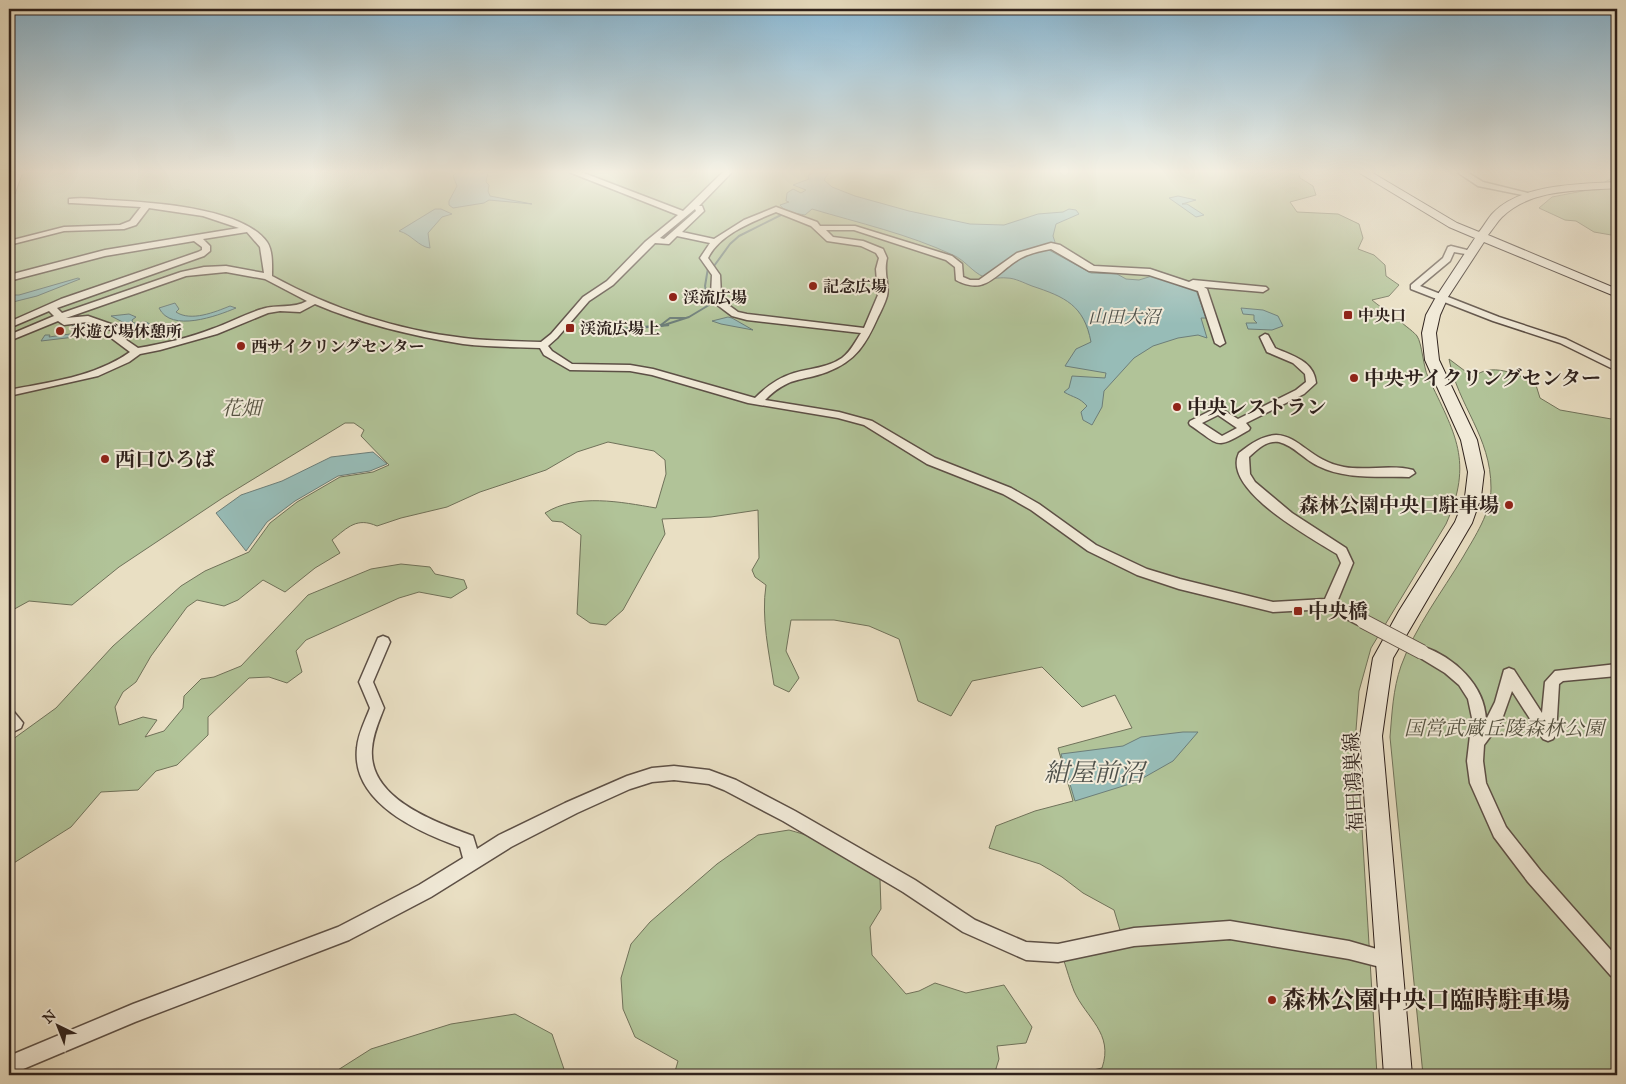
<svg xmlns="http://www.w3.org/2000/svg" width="1626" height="1084" viewBox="0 0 1626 1084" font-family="'IM FELL Great Primer','Noto Serif JP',serif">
  <rect width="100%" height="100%" fill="#e9dfc3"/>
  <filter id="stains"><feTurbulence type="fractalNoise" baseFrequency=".004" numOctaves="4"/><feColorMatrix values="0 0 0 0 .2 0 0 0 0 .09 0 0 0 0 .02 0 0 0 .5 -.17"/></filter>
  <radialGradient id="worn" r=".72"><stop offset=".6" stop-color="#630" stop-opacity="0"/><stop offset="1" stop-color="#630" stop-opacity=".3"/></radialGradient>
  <!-- green -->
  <g fill="#b1c398" stroke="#70725a">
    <path d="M 23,172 L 1298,172 L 1300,178 L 1313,186 L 1316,195 L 1290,202 L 1297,212 L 1338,214 L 1359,224 L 1363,238 L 1358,249 L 1374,255 L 1385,265 L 1386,276 L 1399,285 L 1389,296 L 1372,300 C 1380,307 1414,331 1417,336 C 1422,343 1423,366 1428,377 C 1455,434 1474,461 1446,524 L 1371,648 L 1359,691 L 1356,730 L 1377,1075 L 1083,1075 L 1084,1072 L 1102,1068 C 1114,1033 1086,1018 1074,991 C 1070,981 1067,970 1064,961 L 1123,940 L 1114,910 L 1083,893 L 1062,877 L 1040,864 L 989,848 L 996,826 L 1035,811 L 1073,801 L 1058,748 L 1132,728 L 1115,695 L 1082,707 L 1042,667 L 972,681 L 951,716 L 918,701 L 899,639 L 869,626 L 834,620 L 791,620 L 786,651 L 799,678 L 789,692 L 774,685 C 769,653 761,618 766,585 L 755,577 L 752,570 L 759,558 L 758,510 L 711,517 L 662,519 L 665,534 L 623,610 L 606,625 L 590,623 L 577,614 L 581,535 L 562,522 L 552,521 L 545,513 C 577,493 621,502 656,508 L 666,474 L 665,460 L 654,451 L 608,442 L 577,452 L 546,470 L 480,492 L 447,507 L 401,518 L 377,526 C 357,517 348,527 332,540 L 340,553 L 315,568 L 285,592 L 263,580 L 238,600 L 224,606 L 197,600 L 187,607 L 151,656 L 136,682 L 123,692 L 115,707 L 119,725 L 143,717 L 157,720 L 145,737 L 164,731 L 183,708 L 184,696 L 201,679 L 214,677 L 241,666 L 308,595 L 371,569 L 401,564 L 430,567 L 435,574 L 464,580 L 467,588 L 451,598 L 419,592 L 399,598 L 306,640 L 296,651 L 302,672 L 287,683 L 269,677 L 249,678 L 208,717 L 208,735 L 177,765 L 156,771 L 138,790 L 101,792 L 71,827 L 9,866 L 9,742 L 56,708 L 113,646 L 181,586 L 205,571 L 249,552 L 270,523 L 297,502 L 340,477 L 373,472 L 389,465 L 361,436 L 364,430 L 354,423 L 345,423 L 224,497 L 119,567 L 72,605 L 29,601 L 9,612 L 9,195 L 15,194 Z"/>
    <path d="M 1617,175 L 1617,236 L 1594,232 L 1576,221 L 1565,220 L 1539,208 L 1552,197 L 1593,189 Z"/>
    <path d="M 1449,359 L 1473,377 C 1492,362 1515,374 1535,382 L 1540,398 L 1560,410 L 1617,420 L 1617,1075 L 1423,1075 L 1390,737 C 1392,713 1393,689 1401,666 C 1415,627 1442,592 1463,557 C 1475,536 1491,513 1491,488 C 1491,436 1458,406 1449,359 Z"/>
    <path d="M 789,830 C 826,840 851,853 880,879 L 881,909 L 870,927 L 872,955 L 906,994 L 919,991 L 935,983 L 966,993 L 1004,985 L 1032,1027 L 1026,1043 L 997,1046 L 999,1059 L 994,1075 L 674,1075 L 678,1061 L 635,1037 L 623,1009 L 621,978 L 631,944 L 650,922 L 717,864 L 758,835 Z"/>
    <path d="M 515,1014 L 552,1034 L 566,1075 L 330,1075 L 371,1049 L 451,1024 Z"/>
  </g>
  <!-- water -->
  <g fill="#97bcb7" stroke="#6d7e79">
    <path d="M 457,172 L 488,172 L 486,182 L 489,185 L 488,191 L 490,196 L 532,204 L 489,200 L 484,203 L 453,208 L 449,205 L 449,201 L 457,186 L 453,176 Z"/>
    <path d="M 814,172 L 829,172 L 824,180 L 832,187 L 855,196 L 909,211 L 970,224 L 1004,225 L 1038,214 L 1063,212 L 1069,209 L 1076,210 L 1079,214 L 1056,224 L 1053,236 L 1055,242 L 1049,250 L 1091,273 L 1117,274 L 1126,279 L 1139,280 L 1152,276 L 1196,290 L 1206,318 L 1201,318 L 1207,338 L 1198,335 L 1178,338 L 1153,346 L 1134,358 L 1104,391 L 1102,407 L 1092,425 L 1083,420 L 1081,412 L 1087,406 C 1079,397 1074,398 1064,392 L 1069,388 L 1072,376 L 1105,378 L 1106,373 L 1065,366 L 1076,349 L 1091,342 C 1084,305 1065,297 1032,286 C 1024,283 1015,278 1007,278 C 998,277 992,280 984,277 C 972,272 965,260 953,255 C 908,234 859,223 812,209 L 805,215 C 795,213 786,213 780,205 L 789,202 L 786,201 L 787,193 L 793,189 L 801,193 L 806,190 L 793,185 L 809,179 L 808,176 Z"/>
    <path d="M 1178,196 L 1196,200 L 1182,204 L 1187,204 L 1204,215 L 1196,217 L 1169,198 Z"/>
    <path d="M 435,209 L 441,209 L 452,214 L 442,217 L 428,233 L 430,248 C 419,247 411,234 399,231 Z"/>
    <path d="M 78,278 L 80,279 L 37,296 L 9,303 L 9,295 L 19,295 Z"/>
    <path d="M 175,303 L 179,309 L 176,312 C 191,322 215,312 230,306 L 236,308 C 217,316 171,333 159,308 Z"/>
    <path d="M 1241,308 L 1263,310 L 1278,316 L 1283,326 L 1272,330 L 1248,329 L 1246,323 L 1257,323 L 1254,320 L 1254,315 L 1243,314 Z"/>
    <path d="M 129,314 L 136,317 L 132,320 L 133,323 L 146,322 L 150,324 L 138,330 L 111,316 Z"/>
    <path d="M 728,317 L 732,318 L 753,330 L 721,324 L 712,321 Z"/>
    <path d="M 86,324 L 94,335 L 85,339 L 83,336 L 41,341 L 45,335 L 50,335 L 49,337 L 84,332 L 86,335 L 89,334 L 84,327 L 70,328 L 73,325 Z"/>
    <path d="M 373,452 L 387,464 L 370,471 L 338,476 L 295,501 L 267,522 L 246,551 L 216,513 L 241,495 L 282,481 L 331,457 Z"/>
    <path d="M 1183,732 L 1198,732 L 1173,761 L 1136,782 L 1075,801 L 1061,754 L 1123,746 L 1141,737 Z"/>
  </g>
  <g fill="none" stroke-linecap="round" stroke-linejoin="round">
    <!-- stream-far1 -->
    <g stroke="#6d7e79" stroke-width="2">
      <path d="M 714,266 L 730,244 L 739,236 L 785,213"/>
      <path d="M 661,325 L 670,318 L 685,318"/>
      <path d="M 661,326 L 689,317 L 709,305 L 705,286 L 708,268"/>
    </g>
    <!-- stream -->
    <path stroke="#6d7e79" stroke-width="2.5" d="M 623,329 L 668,325"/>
    <!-- street casing -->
    <g stroke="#5d5046" stroke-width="3">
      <g id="street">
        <path d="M 569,172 L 581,172 L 683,211 L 723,172 L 732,172 L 699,206 L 702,206 L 704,211 L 682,232 L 714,239 L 744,220 L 776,207 L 817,222 L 820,226 L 855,226 L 952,256 L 962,264 L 963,277 L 970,280 L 979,280 L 1017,253 L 1051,243 L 1060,245 L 1094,266 L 1150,269 L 1189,282 L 1193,280 L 1266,287 L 1268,289 L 1263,292 L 1204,287 L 1207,289 L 1225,343 L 1220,346 L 1215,343 L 1198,291 L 1149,275 L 1089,271 L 1051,249 C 1041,251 1030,253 1021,258 C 997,271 987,297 956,280 L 955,267 L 946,260 L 854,230 L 826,230 L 833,237 L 863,241 L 883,249 L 887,258 C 883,274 890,285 887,296 C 885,303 881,311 878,317 C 866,344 856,361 827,372 C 800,382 789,376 765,400 L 839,412 L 872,421 L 935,458 L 1011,488 L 1039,504 L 1096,545 L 1147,569 L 1180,579 L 1273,602 L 1325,599 L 1341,563 L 1337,554 C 1312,538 1221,490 1239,453 C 1292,409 1297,459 1344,467 C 1367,471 1392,464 1413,470 L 1415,473 L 1409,477 C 1379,476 1346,480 1318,466 C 1305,460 1293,445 1279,442 C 1266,440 1257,450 1249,457 L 1250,474 L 1255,482 L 1292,513 L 1346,548 L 1353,563 L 1337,602 L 1368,617 L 1370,621 L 1368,625 L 1358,625 L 1327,609 L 1273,612 L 1179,589 L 1137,575 L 1088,551 L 1031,510 L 1003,494 L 927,464 L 864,425 L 838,418 L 748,403 L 652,375 L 630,371 L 570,370 L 544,355 L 540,348 C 515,347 488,347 463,344 C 413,336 362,324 315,304 L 300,312 L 280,311 L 268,313 L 217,334 L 160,350 L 140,354 L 129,362 L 98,376 L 9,396 L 9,390 C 49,382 95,377 130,352 L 110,337 L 117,332 L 87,322 L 64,325 L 58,321 L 9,341 L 9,335 L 54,316 L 49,311 L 9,328 L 9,322 L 61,299 L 198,252 L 202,250 L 202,247 L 194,241 L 105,256 L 9,281 L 9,275 L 105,250 L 239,228 L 203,216 L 149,208 L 136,225 L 124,229 L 64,231 L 9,245 L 9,241 L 64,227 L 120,225 L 130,221 L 141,207 L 72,203 L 69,203 L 69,199 C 81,197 95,199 107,200 C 148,202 242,207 267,242 C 273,251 272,265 272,276 C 332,309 397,330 464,338 C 489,341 515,341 541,342 L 551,334 L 583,297 L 607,281 L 645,242 L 678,215 ZM 695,209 L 696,211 L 664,239 L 660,238 ZM 776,212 L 811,226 L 827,241 L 861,246 L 876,253 L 879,258 L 876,269 L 878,295 L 864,328 L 747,314 L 738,312 L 723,301 L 721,295 L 720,275 L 708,258 C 720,234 752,222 776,212 ZM 247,232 L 260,247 L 264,273 L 226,266 L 204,267 L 181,272 L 62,313 L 57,308 L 204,256 L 210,251 L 210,246 L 203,239 ZM 677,236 L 710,243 L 700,258 L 712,275 L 711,295 L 716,304 L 732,316 L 747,320 L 861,333 C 855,342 851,351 842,358 C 828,368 810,368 794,373 C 778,378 767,386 755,398 L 653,369 L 630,365 L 572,364 L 552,351 L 548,346 L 557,338 L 589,301 L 613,285 L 655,243 L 669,244 ZM 226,272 L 265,279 L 307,301 C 293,309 277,304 262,309 C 245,314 229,323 212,329 C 189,338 162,344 138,348 L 122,337 L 128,334 L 128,330 L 88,316 L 66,318 L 186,276 Z"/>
        <path d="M 1457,172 L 1467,172 L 1483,182 L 1536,195 L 1532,197 L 1478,186 Z"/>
        <path d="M 1451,246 L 1475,252 L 1471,255 L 1454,252 L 1450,261 L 1420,286 L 1499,317 L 1566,339 L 1617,364 L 1617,371 L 1560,343 L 1493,321 L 1411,289 L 1411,285 L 1443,258 L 1448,247 Z"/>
        <path d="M 1265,334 L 1268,335 L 1275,348 C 1293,356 1314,361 1316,383 L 1304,394 L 1246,423 L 1250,428 L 1249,430 C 1215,450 1221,446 1190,425 L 1189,423 L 1190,421 L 1218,407 L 1238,419 L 1296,390 L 1306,382 L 1305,374 L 1293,363 L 1267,352 L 1260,337 ZM 1218,415 L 1237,428 L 1222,436 L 1202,423 Z"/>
        <path d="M 383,636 L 388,638 L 390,642 L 373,682 L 384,708 C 379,721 373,734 372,749 C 368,799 436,822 473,836 L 477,849 L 499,835 L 565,803 L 627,776 L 652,768 L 674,766 L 709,770 L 736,780 L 795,811 L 915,880 L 975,920 L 1026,942 L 1058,944 L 1134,928 L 1230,921 L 1349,941 L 1394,954 L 1397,960 L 1394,966 L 1388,969 L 1349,959 L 1230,939 L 1134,946 L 1058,962 L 1026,960 L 963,932 L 903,892 L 783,821 L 724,790 L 709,784 L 674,780 L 652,782 L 630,789 L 577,813 L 511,847 L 431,897 L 349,940 L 135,1022 L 9,1075 L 9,1056 L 133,1004 L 338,927 L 419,885 L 463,858 L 460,847 C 419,832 351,803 357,748 C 358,734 365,721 370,708 L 359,682 L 378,638 Z"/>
        <path d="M 1422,646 C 1454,657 1485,685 1486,720 L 1495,702 L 1504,670 L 1509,668 L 1514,670 L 1542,713 L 1545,682 L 1555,671 L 1617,664 L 1617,676 L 1563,681 L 1559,684 L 1556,734 L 1553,739 L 1548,741 L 1543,739 L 1512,691 L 1501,722 L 1484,745 L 1483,761 L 1486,783 L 1506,827 L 1540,870 L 1617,957 L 1617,979 L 1611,976 L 1528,882 L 1494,837 L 1470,783 L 1467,761 L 1472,718 L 1468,699 L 1459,685 L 1445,673 L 1417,656 L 1415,652 L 1417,648 Z"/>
        <path d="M 9,710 L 14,712 L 23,723 L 21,728 L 9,734 Z"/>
      </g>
    </g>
    <!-- secondary casing -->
    <g stroke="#2e211c" stroke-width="2">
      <path id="secondary" d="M 1358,172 L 1371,172 L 1457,223 L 1479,232 C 1484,226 1488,218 1493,213 C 1520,184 1580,184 1617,182 L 1617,188 C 1579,191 1532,188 1502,217 C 1497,222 1493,229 1488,235 L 1617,289 L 1617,297 L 1484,242 L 1448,297 L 1440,315 L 1436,333 L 1439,360 L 1477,440 L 1484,472 L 1481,497 L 1472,523 L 1393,658 L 1382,736 L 1412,1075 L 1384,1075 L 1360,736 L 1373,658 L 1399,611 L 1455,522 L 1465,497 L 1468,472 L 1461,440 L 1425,360 L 1422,333 L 1426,315 L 1436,297 L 1475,238 L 1449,227 Z"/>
    </g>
    <!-- street -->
    <use href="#street" fill="#f1ead8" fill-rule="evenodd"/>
    <!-- secondary -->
    <use href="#secondary" fill="#f1ead8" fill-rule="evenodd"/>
    <!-- street-bridge casing -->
    <g stroke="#5d5046" stroke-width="16" stroke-linecap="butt">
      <path id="street-bridge" d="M 1363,621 L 1422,652"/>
    </g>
    <!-- street-bridge -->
    <use href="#street-bridge" stroke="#f1ead8" stroke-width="14"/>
  </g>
  <!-- sky -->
  <linearGradient id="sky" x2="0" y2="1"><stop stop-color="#87b7d4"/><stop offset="0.53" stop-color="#f5f1e4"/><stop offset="1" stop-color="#f5f1e4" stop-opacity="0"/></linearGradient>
  <rect width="1626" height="324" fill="url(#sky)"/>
  <!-- markers -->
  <g fill="#8f2418" stroke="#f1ead8" stroke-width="2">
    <circle cx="813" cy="286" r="5"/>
    <circle cx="673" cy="297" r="5"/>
    <rect x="1343" y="310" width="10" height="10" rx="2.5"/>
    <rect x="565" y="323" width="10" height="10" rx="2.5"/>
    <circle cx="60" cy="331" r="5"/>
    <circle cx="241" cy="346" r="5"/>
    <circle cx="1354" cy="378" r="5"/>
    <circle cx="1177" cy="407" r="5"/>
    <circle cx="105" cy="459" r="5"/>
    <circle cx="1509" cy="505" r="5"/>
    <rect x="1293" y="606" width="10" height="10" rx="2.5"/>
    <circle cx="1272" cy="1000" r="5"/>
  </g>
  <g text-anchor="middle" stroke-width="4" stroke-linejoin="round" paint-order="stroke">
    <!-- far-poi labels -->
    <g font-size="16" font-weight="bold" fill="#2e211c" stroke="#f1ead8" text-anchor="start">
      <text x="823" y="292">記念広場</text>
      <text x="683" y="303">渓流広場</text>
      <text x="1358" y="321">中央口</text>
      <text x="580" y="334">渓流広場上</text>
      <text x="70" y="337">水遊び場休憩所</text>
      <text x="251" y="352">西サイクリングセンター</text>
    </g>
    <!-- far-water labels -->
    <g font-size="18" font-style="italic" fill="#4e504a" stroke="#f1ead8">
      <text x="1124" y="323">山田大沼</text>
    </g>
    <!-- poi labels -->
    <g font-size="20" font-weight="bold" fill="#2e211c" stroke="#f1ead8" text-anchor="start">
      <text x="1364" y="385">中央サイクリングセンター</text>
      <text x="1187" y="414">中央レストラン</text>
      <text x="115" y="466">西口ひろば</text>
      <text x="1499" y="512" text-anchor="end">森林公園中央口駐車場</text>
      <text x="1308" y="618">中央橋</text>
    </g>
    <!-- park labels -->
    <g font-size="20" font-style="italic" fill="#555241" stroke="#f1ead8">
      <text x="241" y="415">花畑</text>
      <text x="1504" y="735">国営武蔵丘陵森林公園</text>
    </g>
    <!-- street labels -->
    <g font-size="20" fill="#2e211c" stroke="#f1ead8">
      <text transform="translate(1353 782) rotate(-93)" y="7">福田鴻巣線</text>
    </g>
    <!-- near-poi labels -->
    <g font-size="24" font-weight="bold" fill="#2e211c" stroke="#f1ead8" text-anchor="start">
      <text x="1282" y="1008">森林公園中央口臨時駐車場</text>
    </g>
    <!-- near-water labels -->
    <g font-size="25" font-style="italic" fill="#4e504a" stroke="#f1ead8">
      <text x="1094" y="781">紺屋前沼</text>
    </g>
  </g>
  <!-- margin -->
  <rect width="1626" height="1084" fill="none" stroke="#e9dfc3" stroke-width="30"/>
  <rect x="10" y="10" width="1606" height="1064" fill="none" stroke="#2e211c" stroke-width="2.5"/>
  <rect x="15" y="15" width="1596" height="1054" fill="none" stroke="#2e211c"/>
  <!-- north arrow -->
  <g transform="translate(58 1026) rotate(317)" stroke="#f1ead8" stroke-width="4" paint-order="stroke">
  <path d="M0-4L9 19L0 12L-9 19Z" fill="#2e211c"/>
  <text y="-8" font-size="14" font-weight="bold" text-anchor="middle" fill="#2e211c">N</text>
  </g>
  <rect width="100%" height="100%" filter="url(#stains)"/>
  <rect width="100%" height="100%" fill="url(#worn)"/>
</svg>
